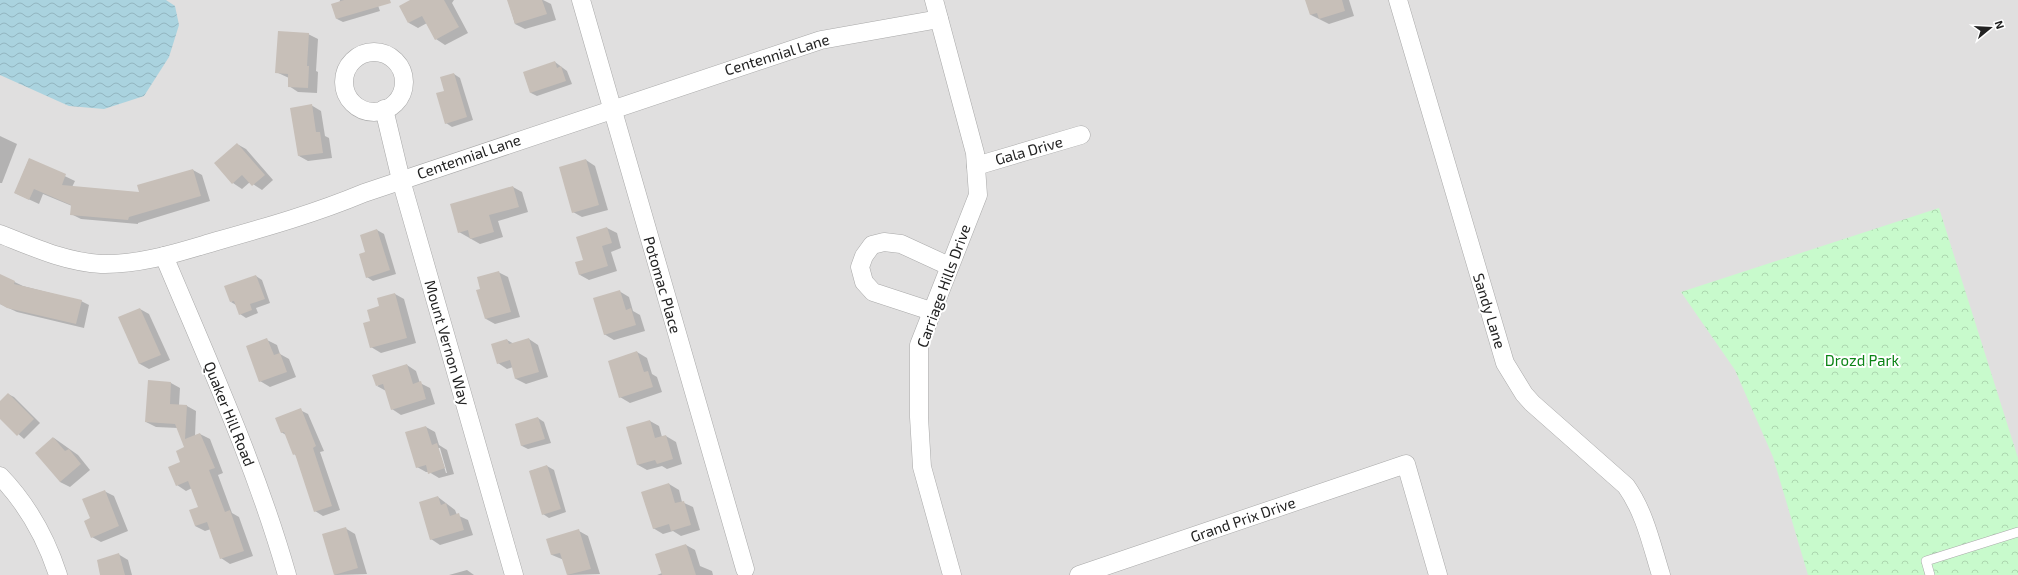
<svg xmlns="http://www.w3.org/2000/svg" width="2018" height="575" viewBox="0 0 2018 575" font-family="'Exo 2',sans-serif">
  <defs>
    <pattern id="park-crowns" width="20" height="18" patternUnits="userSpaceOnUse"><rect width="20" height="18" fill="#c8facc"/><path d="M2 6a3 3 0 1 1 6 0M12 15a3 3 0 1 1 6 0" fill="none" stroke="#acd6af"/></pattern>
    <pattern id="water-waves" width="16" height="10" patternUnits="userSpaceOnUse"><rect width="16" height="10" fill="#aad3df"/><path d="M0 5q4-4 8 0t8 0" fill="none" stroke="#92b5bf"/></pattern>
  </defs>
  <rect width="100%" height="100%" fill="#f2efe9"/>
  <!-- residential -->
  <rect fill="#e0dfdf" x="0" y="0" width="2018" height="575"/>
  <!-- park -->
  <path fill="url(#park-crowns)" d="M 1939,208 L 2018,458 L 2018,575 L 1808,575 L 1773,457 L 1735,370 L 1681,292 Z"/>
  <!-- water -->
  <path fill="url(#water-waves)" d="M 0,0 L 166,0 L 175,6 L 179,25 L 169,57 L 144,96 L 104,109 L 69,106 L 0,75 Z"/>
  <!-- shadow -->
  <g fill="#0003" fill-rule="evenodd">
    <path d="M 340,0 L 376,0 L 380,11 L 343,22 L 337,19 Z"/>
    <path d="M 412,0 L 454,0 L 452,3 L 468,33 L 445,45 L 436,39 L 427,23 L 418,28 L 409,23 Z"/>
    <path d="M 508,0 L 543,0 L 551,4 L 556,20 L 525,29 L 515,24 Z"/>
    <path d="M 1306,0 L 1349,0 L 1354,16 L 1329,24 L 1311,15 Z"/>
    <path d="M 308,34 L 318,39 L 316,71 L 318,72 L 317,93 L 298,92 L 289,86 L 289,78 L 276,72 Z"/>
    <path d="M 555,62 L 567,71 L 572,84 L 537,96 L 531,93 L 524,73 Z"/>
    <path d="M 454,74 L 460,78 L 473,120 L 452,127 L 446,123 L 445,92 Z"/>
    <path d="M 311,105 L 321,111 L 325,136 L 329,138 L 332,158 L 308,161 L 299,156 Z"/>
    <path d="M 0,136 L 17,144 L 2,183 L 0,183 Z"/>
    <path d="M 237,144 L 246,149 L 273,180 L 262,190 L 250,182 L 242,189 L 233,183 Z"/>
    <path d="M 29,159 L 75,181 L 72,187 L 141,193 L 193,170 L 202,175 L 210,201 L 138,223 L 138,224 L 81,219 L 71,214 L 72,206 L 43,194 L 39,204 L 15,193 Z"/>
    <path d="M 586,160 L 595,166 L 608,210 L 582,217 L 573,212 Z"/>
    <path d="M 513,187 L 522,192 L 528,212 L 498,221 L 503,237 L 480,244 L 459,232 Z"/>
    <path d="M 607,228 L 617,233 L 621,248 L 611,252 L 617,271 L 589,280 L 580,275 L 584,260 Z"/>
    <path d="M 377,230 L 384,234 L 396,274 L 373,281 L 367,277 Z"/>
    <path d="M 498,272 L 508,277 L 520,317 L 495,324 L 486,319 Z"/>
    <path d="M 0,275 L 23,286 L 81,301 L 89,305 L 84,328 L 17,312 L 0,304 Z"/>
    <path d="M 256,276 L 262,280 L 270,303 L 256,308 L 258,313 L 246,318 L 240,314 L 236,305 L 231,302 Z"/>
    <path d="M 619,291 L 629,297 L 633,311 L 640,315 L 645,331 L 614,340 L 604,334 Z"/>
    <path d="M 395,294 L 404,299 L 416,343 L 381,353 L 371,347 L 371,322 L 381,307 Z"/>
    <path d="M 140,309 L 149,314 L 170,360 L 149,369 L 140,364 L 120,317 Z"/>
    <path d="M 529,339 L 538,345 L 548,377 L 526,384 L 516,379 L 513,367 L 507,369 L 498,363 L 507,340 L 514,344 Z"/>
    <path d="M 267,340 L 277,345 L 280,354 L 289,359 L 296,377 L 270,387 L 260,381 Z"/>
    <path d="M 637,352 L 647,358 L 652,374 L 657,377 L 662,392 L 630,403 L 620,397 Z"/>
    <path d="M 407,365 L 416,371 L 420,383 L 430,388 L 435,404 L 401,415 L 392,409 L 386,391 L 377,386 Z"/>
    <path d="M 149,381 L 171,383 L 180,388 L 179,405 L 187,406 L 196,411 L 195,436 L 200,434 L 210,439 L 223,473 L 218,475 L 232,513 L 239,517 L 253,556 L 230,564 L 221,558 L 211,529 L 205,531 L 195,526 L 199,507 L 192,488 L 186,491 L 177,485 L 186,448 L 178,428 L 156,427 L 146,422 Z"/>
    <path d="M 8,394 L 14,397 L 40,423 L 24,439 L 0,418 L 0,402 Z"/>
    <path d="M 300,410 L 308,414 L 324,451 L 320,452 L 340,510 L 323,516 L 315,511 L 297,456 L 294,454 L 286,435 L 281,432 Z"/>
    <path d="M 538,418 L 544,422 L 551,443 L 528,449 L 522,446 L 516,425 Z"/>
    <path d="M 650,421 L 659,426 L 662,437 L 666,436 L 676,442 L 682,464 L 667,469 L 662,466 L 647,470 L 638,465 Z"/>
    <path d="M 426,427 L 435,432 L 439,445 L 447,450 L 454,474 L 439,478 L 429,472 L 426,472 L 417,467 ZM 438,448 L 440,448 L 447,473 L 446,473 Z"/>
    <path d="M 54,438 L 78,455 L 90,470 L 70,487 L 60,482 Z"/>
    <path d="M 547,466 L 554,470 L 566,512 L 549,518 L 543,514 L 530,471 Z"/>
    <path d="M 669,484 L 679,490 L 682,502 L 693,507 L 700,530 L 681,536 L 673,531 L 663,534 L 653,528 Z"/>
    <path d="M 104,491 L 114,496 L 128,531 L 101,542 L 92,537 Z"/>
    <path d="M 438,497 L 455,510 L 457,515 L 468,520 L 473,535 L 440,545 L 431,539 Z"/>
    <path d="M 345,528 L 355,534 L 367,574 L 335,575 L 323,535 Z"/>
    <path d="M 579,531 L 588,536 L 600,574 L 568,575 L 564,560 L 552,555 L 547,540 Z"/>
    <path d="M 686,545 L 695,550 L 700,566 L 712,571 L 713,575 L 657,575 L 662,573 Z"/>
    <path d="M 118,554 L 128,560 L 132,575 L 102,575 Z"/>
    <path d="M 467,570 L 474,575 L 449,575 Z"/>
  </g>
  <!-- building -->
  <g fill="#c7bfb8">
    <path d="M 344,0 L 390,0 L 391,3 L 336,19 L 331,4 Z"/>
    <path d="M 410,0 L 444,0 L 459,27 L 435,40 L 422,16 L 408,23 L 399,6 Z"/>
    <path d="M 507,0 L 542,0 L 547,14 L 515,24 Z"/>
    <path d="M 1305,0 L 1342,0 L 1345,11 L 1319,19 L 1317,13 L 1310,15 Z"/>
    <path d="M 278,31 L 309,33 L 307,66 L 309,66 L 308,88 L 288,87 L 288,74 L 275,73 Z"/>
    <path d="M 555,61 L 557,68 L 561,66 L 566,81 L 530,93 L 523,72 Z"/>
    <path d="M 454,73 L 467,117 L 445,124 L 436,93 L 444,91 L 440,77 Z"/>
    <path d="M 312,104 L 316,132 L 320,132 L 323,153 L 298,156 L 290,108 Z"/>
    <path d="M 237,143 L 265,175 L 252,186 L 242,175 L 232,184 L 214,163 Z"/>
    <path d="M 29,158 L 66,174 L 62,185 L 139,192 L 137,185 L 193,169 L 201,196 L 129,217 L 128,220 L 70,215 L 71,205 L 34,189 L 29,200 L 14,193 Z"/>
    <path d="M 586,159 L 599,205 L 572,213 L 559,167 Z"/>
    <path d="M 513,186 L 519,207 L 489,215 L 494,232 L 470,239 L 468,230 L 458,233 L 450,204 Z"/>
    <path d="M 607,227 L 612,243 L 602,246 L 608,266 L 579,275 L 575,262 L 583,260 L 576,237 Z"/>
    <path d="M 377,229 L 390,270 L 366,278 L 359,254 L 365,252 L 360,235 Z"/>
    <path d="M 499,271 L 511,312 L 485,319 L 476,290 L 480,289 L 477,277 Z"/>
    <path d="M 0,274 L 15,281 L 14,284 L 82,300 L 76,324 L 7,308 L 0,304 Z"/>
    <path d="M 256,275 L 265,299 L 250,304 L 252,310 L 239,315 L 234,301 L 230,302 L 224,286 Z"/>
    <path d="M 620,290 L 626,310 L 631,308 L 636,325 L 604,335 L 593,298 Z"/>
    <path d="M 395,293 L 407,338 L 370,348 L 363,323 L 370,321 L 367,310 L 379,306 L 377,298 Z"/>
    <path d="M 140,308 L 161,355 L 139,364 L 118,317 Z"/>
    <path d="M 267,338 L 274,355 L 280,353 L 287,372 L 259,382 L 246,346 Z"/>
    <path d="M 529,338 L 539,372 L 515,379 L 510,360 L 497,364 L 491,344 L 507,339 L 509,344 Z"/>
    <path d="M 637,351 L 644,372 L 648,371 L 653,387 L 619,398 L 608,361 Z"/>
    <path d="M 407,364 L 413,384 L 421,381 L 426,399 L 391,410 L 383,384 L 376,386 L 372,375 Z"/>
    <path d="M 148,380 L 171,382 L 170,404 L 187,405 L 185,439 L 200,433 L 215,468 L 209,470 L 225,512 L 230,510 L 244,551 L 220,559 L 207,522 L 195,526 L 189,510 L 198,507 L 188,481 L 176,486 L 168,467 L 180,462 L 176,451 L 184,447 L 175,424 L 145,422 Z"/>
    <path d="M 8,393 L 34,419 L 17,436 L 0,419 L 0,401 Z"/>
    <path d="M 301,408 L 316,446 L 313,448 L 332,506 L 314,512 L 295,454 L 293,455 L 284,432 L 281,433 L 275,418 Z"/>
    <path d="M 538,417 L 545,439 L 521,446 L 515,424 Z"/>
    <path d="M 650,420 L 655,438 L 666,435 L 673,459 L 657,464 L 655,460 L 637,465 L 626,427 Z"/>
    <path d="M 426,426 L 432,445 L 437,443 L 445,468 L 428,474 L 426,465 L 416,468 L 405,432 Z"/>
    <path d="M 53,437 L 65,451 L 69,449 L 81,464 L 60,482 L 35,453 Z"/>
    <path d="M 547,465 L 561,509 L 542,515 L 529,471 Z"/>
    <path d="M 669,483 L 675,503 L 684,501 L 691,525 L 671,531 L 669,524 L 653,529 L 641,492 Z"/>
    <path d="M 105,490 L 119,526 L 91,538 L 84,521 L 90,518 L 82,499 Z"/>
    <path d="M 438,496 L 441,505 L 446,503 L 450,516 L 459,513 L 464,530 L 430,540 L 419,502 Z"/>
    <path d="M 346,527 L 358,568 L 334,575 L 322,534 Z"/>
    <path d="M 579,529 L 591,569 L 567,575 L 560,553 L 551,555 L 546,539 Z"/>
    <path d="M 686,544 L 696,575 L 662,575 L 655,554 Z"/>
    <path d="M 119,553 L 125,575 L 100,575 L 97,560 Z"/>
  </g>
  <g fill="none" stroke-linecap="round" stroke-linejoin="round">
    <!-- service casing -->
    <g stroke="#a9a9a9" stroke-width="10">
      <path id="service" d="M 1930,575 L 1926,561 L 2018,532"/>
    </g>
    <!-- minor casing -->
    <g stroke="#a9a9a9" stroke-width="19">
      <g id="minor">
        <path d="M 581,0 L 745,569"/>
        <path d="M 934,0 L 975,153 L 978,195 L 919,345 L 919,417 L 922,467 L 952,575"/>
        <path d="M 1398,0 L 1505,363 L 1524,394 L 1532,403 L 1626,486 C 1645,513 1651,543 1661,575"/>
        <circle cx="374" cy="82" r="30"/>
        <path d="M 384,109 L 401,180 L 514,575"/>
        <path d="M 976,166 L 1081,135"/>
        <path d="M 0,234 C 33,247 65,262 101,264 C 141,265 179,252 217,241 C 267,227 316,213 364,193 L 821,40 L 939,19"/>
        <path d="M 164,256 C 208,361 256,466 287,575"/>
        <path d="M 931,311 L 873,292 L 864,282 L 860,267 L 864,256 L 872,245 L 884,242 L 901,244 L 949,266"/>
        <path d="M 0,476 C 27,504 46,538 58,575"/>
        <path d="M 1079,575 L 1406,464 L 1438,575"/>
      </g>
    </g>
    <!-- service -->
    <use href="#service" stroke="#fff" stroke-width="9"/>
    <!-- minor -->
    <use href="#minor" stroke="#fff" stroke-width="18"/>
  </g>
  <g text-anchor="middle" stroke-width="4" stroke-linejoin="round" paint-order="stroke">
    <!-- street labels -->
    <g font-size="15" fill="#222" stroke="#fff">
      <text transform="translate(777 55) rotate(-17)" y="5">Centennial Lane</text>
      <text transform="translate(1029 151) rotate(-16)" y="5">Gala Drive</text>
      <text transform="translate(469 157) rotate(-19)" y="5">Centennial Lane</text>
      <text transform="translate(662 285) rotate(74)" y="5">Potomac Place</text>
      <text transform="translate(944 286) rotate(-70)" y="5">Carriage Hills Drive</text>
      <text transform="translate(1489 311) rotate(73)" y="5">Sandy Lane</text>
      <text transform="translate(447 343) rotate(74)" y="5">Mount Vernon Way</text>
      <text transform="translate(229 414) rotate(68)" y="5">Quaker Hill Road</text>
      <text transform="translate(1243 520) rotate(-19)" y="5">Grand Prix Drive</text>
    </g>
    <!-- park labels -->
    <g font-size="15" fill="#0c8416" stroke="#fff">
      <text x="1862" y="366">Drozd Park</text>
    </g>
  </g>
  <!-- north arrow -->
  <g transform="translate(1990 28) rotate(72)" stroke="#ffffff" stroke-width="3" paint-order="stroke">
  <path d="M0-3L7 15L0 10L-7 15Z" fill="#222222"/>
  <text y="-6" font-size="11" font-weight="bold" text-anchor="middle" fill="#222222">N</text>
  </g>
</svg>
